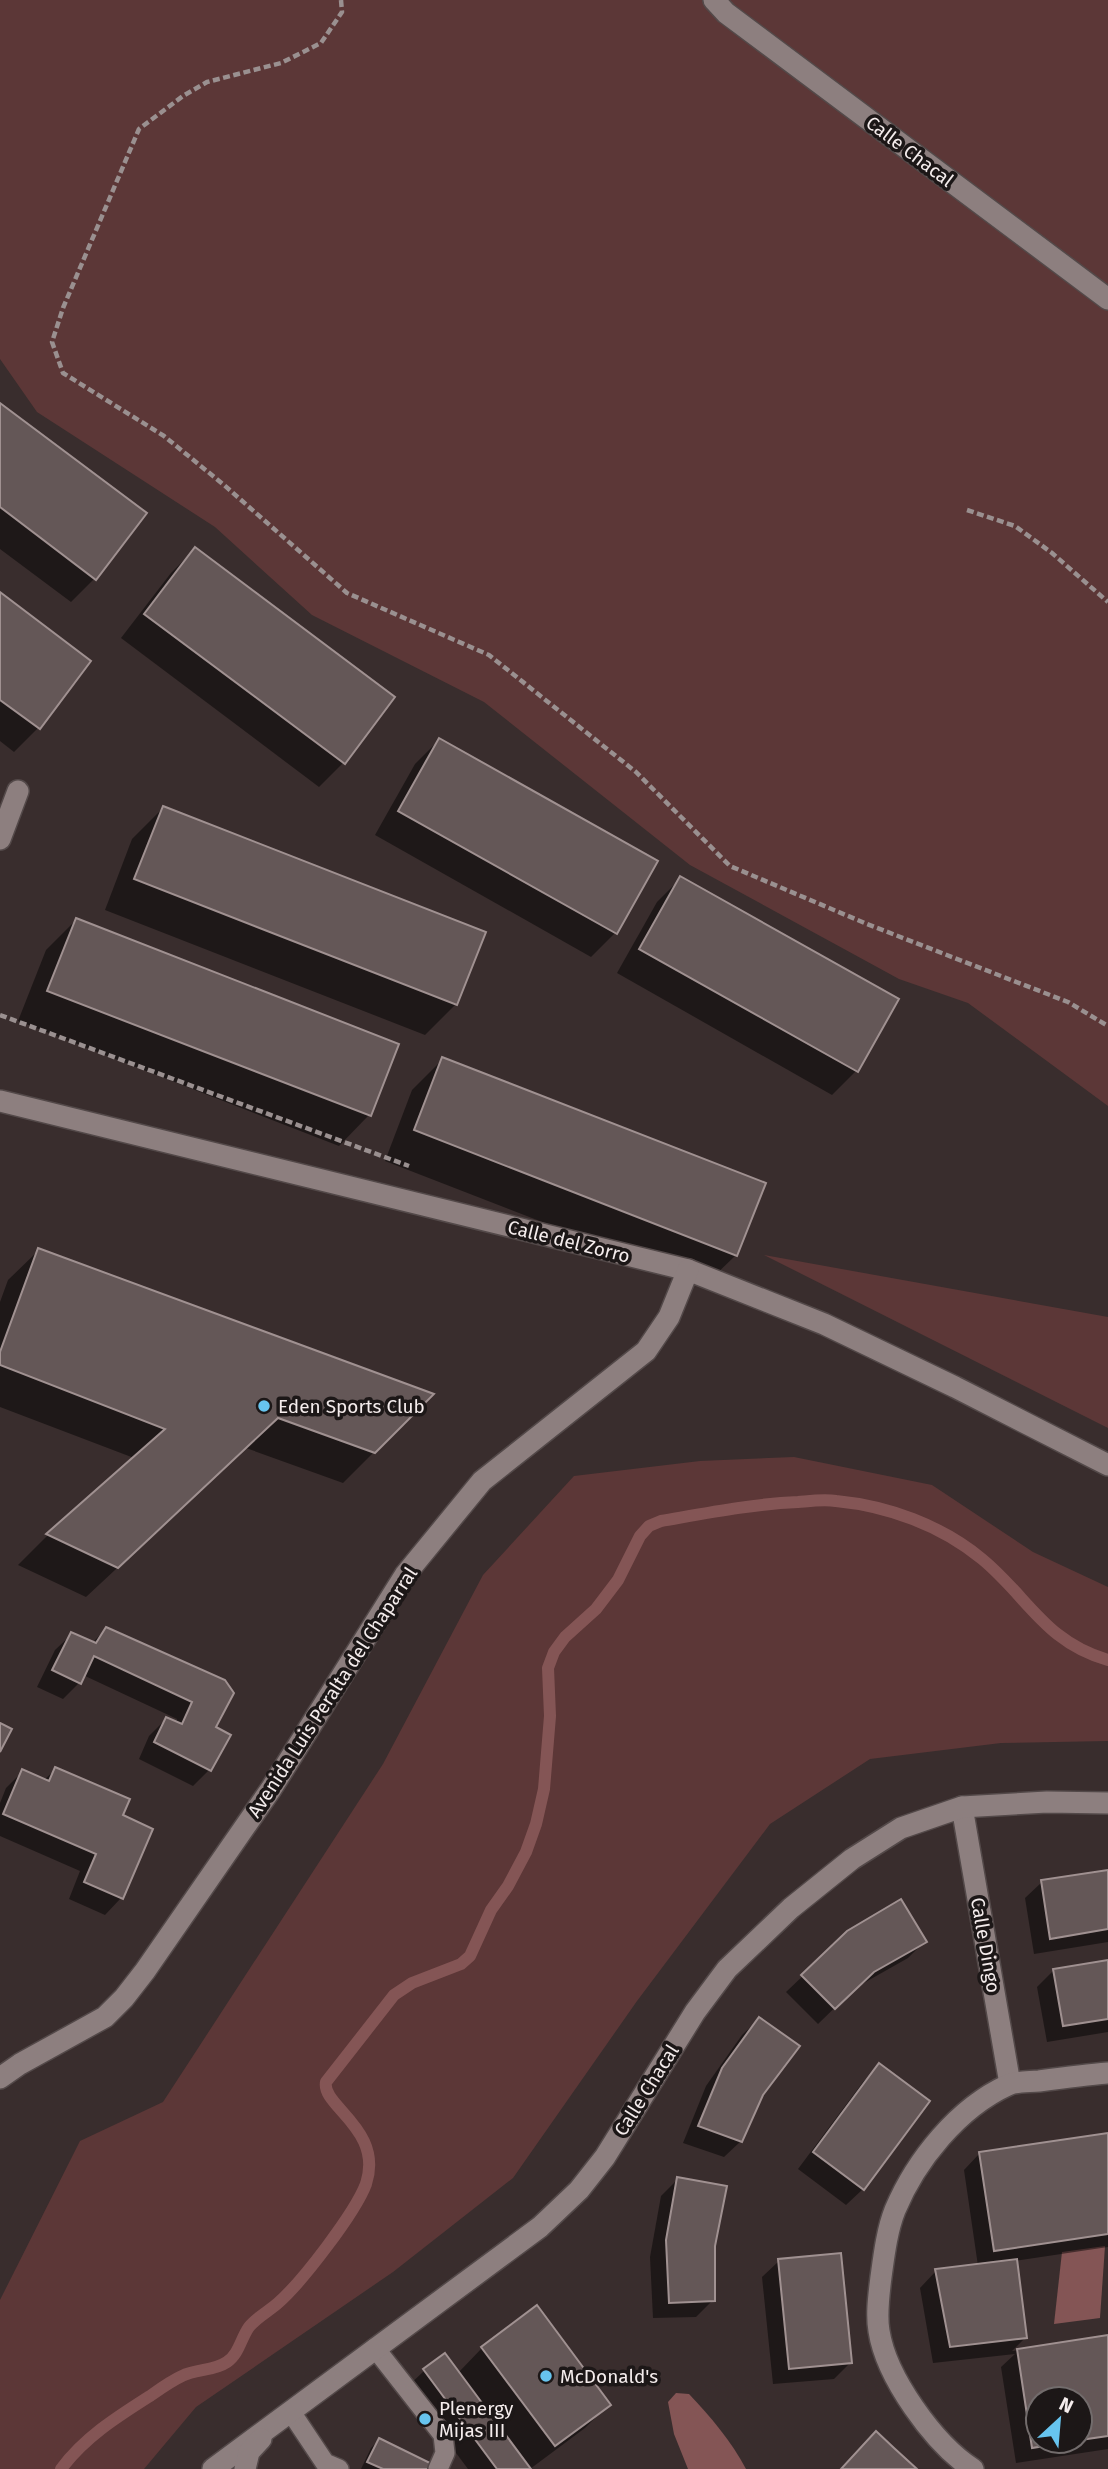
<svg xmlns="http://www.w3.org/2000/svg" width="1108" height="2469" viewBox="0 0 1108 2469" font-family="'Fira Sans',sans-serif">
  <rect width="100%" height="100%" fill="#392d2d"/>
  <!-- green -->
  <g fill="#5c3737">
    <path d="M 0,0 L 1108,0 L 1108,1106 L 968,1003 L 899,979 L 690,865 L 484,702 L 312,615 L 215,527 L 37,412 L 0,359 Z"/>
    <path d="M 764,1255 L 1108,1317 L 1108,1428 Z"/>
    <path d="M 794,1457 L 932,1485 L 1033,1552 L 1108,1587 L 1108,1741 L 1001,1743 L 870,1759 L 770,1824 L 637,2001 L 513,2178 L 393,2272 L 196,2407 L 144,2469 L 0,2469 L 0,2300 L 80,2141 L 163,2102 L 383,1764 L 483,1575 L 574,1476 L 700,1461 Z"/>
  </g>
  <!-- water -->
  <g fill="#845555">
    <path d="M 1105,2246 L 1100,2318 L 1054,2324 L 1062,2252 Z"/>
    <path d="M 676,2393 L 689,2394 C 710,2416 732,2442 746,2469 L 688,2469 L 674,2434 L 668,2402 Z"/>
  </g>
  <!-- shadow -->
  <g fill="#0007" fill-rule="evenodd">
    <path d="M 0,405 L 95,578 L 71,602 L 0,549 Z"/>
    <path d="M 195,549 L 393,698 L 343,763 L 319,787 L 121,638 L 171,573 Z"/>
    <path d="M 0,594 L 89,661 L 38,728 L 14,752 L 0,741 Z"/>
    <path d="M 439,740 L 615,933 L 591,957 L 375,835 L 415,764 Z"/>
    <path d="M 163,808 L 456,1004 L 425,1035 L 105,910 L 132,839 Z"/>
    <path d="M 681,878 L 856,1071 L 832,1095 L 617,973 L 657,902 Z"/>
    <path d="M 76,920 L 397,1045 L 369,1115 L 339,1146 L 18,1021 L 46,950 Z"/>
    <path d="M 443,1059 L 736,1255 L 705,1285 L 385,1161 L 412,1090 Z"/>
    <path d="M 39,1250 L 431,1395 L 343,1483 L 246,1448 L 86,1597 L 18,1565 L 48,1535 L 134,1458 L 0,1407 L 0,1302 L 8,1280 Z"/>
    <path d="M 106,1629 L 232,1693 L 214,1728 L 209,1770 L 193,1786 L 139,1759 L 149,1736 L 166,1719 L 176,1723 L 177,1719 L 83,1675 L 79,1683 L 63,1699 L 37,1687 L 55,1650 L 72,1634 L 92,1643 Z"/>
    <path d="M 56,1769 L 120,1816 L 151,1829 L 121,1898 L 105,1915 L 69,1899 L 80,1871 L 0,1836 L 0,1803 L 6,1788 L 23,1771 L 44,1780 Z"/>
    <path d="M 1108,1871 L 1108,1942 L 1034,1954 L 1025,1898 L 1042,1882 Z"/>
    <path d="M 848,1933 L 924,1942 L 908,1958 L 855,1988 L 818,2024 L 786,1992 Z"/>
    <path d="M 1108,1962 L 1108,2032 L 1047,2042 L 1037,1987 L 1054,1970 Z"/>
    <path d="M 759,2019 L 741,2141 L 724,2157 L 683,2143 L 706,2086 L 742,2035 Z"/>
    <path d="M 879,2066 L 863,2189 L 846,2205 L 798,2169 L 863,2082 Z"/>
    <path d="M 1108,2135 L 1108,2247 L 1015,2261 L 1025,2338 L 1012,2351 L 1108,2337 L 1108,2449 L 1016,2463 L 1001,2367 L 1015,2354 L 933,2363 L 920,2288 L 936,2271 L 978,2266 L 964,2170 L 980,2153 ZM 1038,2399 L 1080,2399 L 1080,2441 L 1038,2441 Z"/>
    <path d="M 678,2179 L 713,2246 L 713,2300 L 696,2317 L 653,2318 L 650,2257 L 661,2196 Z"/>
    <path d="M 779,2261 L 851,2362 L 834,2379 L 773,2384 L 762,2277 Z"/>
    <path d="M 482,2348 L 609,2404 L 585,2428 L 530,2469 L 468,2469 L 407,2387 L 424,2371 L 445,2355 L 458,2373 Z"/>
    <path d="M 379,2440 L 438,2469 L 361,2469 L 371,2448 Z"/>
  </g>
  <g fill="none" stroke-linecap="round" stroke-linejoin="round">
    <!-- stream -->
    <path stroke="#845555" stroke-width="12" d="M 61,2469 C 85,2437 117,2417 150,2396 C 160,2389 171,2381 182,2376 C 196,2369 214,2371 227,2362 C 239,2354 241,2338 249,2327 C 257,2317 269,2311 278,2303 C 302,2282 355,2213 366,2184 C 384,2129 321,2106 326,2082 L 394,1995 L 412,1983 L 461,1964 L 470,1956 L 491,1910 L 508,1886 L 526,1852 L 536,1824 L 544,1789 L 550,1716 L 548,1668 L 554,1652 L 565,1637 L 596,1609 L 618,1580 L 640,1536 L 649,1526 L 661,1521 C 707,1513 752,1504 798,1502 C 810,1501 824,1499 836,1501 C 888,1506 941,1525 982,1559 C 1028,1597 1045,1642 1108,1660"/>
  </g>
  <!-- building -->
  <g fill="#645757" stroke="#a09191" stroke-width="2">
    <path d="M 0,403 L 147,513 L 96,580 L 0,507 Z"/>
    <path d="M 195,547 L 395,697 L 345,764 L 144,614 Z"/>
    <path d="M 0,592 L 91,661 L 40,729 L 0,700 Z"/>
    <path d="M 439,738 L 658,861 L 617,934 L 398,811 Z"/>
    <path d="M 163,806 L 486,932 L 457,1005 L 134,879 Z"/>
    <path d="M 680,876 L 899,999 L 858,1072 L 639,949 Z"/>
    <path d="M 76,918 L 399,1044 L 371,1116 L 47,991 Z"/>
    <path d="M 442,1057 L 766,1183 L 737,1256 L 414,1130 Z"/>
    <path d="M 38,1248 L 434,1394 L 375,1453 L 278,1418 L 118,1568 L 46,1534 L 165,1429 L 0,1365 L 0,1352 Z"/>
    <path d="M 106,1627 L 225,1680 L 234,1693 L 216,1727 L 231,1735 L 211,1771 L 154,1742 L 166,1717 L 182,1724 L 192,1702 L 94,1656 L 81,1684 L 52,1670 L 71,1632 L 96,1643 Z"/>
    <path d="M 0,1723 L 12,1729 L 0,1752 Z"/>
    <path d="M 55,1767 L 130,1799 L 123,1815 L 153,1829 L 123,1899 L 84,1882 L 96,1854 L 3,1814 L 22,1769 L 49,1781 Z"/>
    <path d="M 1108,1870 L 1108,1929 L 1050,1939 L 1041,1880 Z"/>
    <path d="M 901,1899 L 927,1942 L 874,1972 L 835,2009 L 801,1975 L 847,1931 Z"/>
    <path d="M 1108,1960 L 1108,2019 L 1063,2026 L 1053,1969 Z"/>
    <path d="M 759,2017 L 800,2046 L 763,2095 L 742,2142 L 698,2126 L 722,2068 Z"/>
    <path d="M 879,2063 L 930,2101 L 864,2190 L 813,2152 Z"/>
    <path d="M 1108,2133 L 1108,2234 L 994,2251 L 979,2152 Z"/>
    <path d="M 677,2177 L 727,2186 L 715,2246 L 715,2301 L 669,2303 L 666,2240 Z"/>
    <path d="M 841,2253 L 852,2363 L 789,2369 L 778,2259 Z"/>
    <path d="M 1017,2259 L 1027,2338 L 950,2347 L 935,2269 Z"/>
    <path d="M 537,2305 L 611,2405 L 555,2446 L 481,2347 Z"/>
    <path d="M 1108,2335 L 1108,2436 L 1080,2440 L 1080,2399 L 1038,2399 L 1038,2441 L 1075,2441 L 1032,2448 L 1017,2349 Z"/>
    <path d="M 445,2353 L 531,2469 L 497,2469 L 423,2369 Z"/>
    <path d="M 876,2431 L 894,2448 L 917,2469 L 841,2469 Z"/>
    <path d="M 379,2438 L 442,2469 L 383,2469 L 367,2462 Z"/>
  </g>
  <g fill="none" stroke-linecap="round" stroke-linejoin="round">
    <!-- service casing -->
    <g stroke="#534949" stroke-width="22">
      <g id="service">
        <path d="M 375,2348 L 443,2435 L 445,2453 L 438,2469"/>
        <path d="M 291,2412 L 325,2463 L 339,2469"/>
      </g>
    </g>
    <!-- minor casing -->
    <g stroke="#534949" stroke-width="24">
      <g id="minor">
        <path d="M 714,0 L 726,13 L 1108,299"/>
        <path d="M 0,839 L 18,791"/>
        <path d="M 0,1101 L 688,1270 L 824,1324 L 955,1387 L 1108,1465"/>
        <path d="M 962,1807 L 1010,2084"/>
        <path d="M 0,2078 L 20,2064 L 105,2017 L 124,1998 L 145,1971 L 271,1789 L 405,1575 L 482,1481 L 646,1351 L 669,1317 L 688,1270"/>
        <path d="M 213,2469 L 540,2227 L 579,2190 L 605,2157 L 695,2012 L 727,1969 L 791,1908 L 852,1859 L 901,1828 L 962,1807 L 1047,1802 L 1108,1803"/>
        <path d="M 245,2469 L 249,2452 L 261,2439"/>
        <path d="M 973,2469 C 934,2444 886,2377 879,2331 C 876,2314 879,2294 881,2277 C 884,2255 887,2230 895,2210 C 916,2160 958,2108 1008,2085 C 1016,2081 1029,2082 1039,2081 C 1062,2078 1085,2075 1108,2073"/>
      </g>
    </g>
    <!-- path -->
    <g stroke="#9a9090" stroke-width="4.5" stroke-dasharray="7 3.5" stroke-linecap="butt">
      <path d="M 341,0 L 342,12 L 321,43 L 281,63 L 207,82 L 183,96 L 139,129 L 63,308 L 52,342 L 63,373 L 164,436 L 224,485 L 347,593 L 489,655 L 636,772 L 730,866 L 867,924 L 1068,1002 L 1108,1026"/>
      <path d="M 967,510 L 1015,526 L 1052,553 L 1108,602"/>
      <path d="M 0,1015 L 409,1166"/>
    </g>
    <!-- service -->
    <use href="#service" stroke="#8d7f7f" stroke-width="19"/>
    <!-- minor -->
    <use href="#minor" stroke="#8d7f7f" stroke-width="21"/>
  </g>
  <!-- markers -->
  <g fill="#67c4ef" stroke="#1c1717" stroke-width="2.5">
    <circle cx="264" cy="1406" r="7"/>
    <circle cx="546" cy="2376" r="7"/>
    <circle cx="425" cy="2419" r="7"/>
  </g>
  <g text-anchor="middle" stroke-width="7" stroke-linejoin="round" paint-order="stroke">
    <!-- street labels -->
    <g font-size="19" fill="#f4ecec" stroke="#1c1717">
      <text transform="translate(910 151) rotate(37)" y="7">Calle Chacal</text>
      <text transform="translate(569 1241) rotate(14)" y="7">Calle del Zorro</text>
      <text transform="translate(332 1692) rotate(-57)" y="7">Avenida Luis Peralta del Chaparral</text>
      <text transform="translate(986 1945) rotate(80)" y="7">Calle Dingo</text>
      <text transform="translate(646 2090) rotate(-58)" y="7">Calle Chacal</text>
    </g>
    <!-- poi labels -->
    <g font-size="19" fill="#f4ecec" stroke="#1c1717" text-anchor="start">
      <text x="278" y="1413">Eden Sports Club</text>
      <text x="560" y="2383">McDonald's</text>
      <text x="439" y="2415">Plenergy<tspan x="439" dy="22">Mijas III</tspan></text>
    </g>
  </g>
  <!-- north arrow -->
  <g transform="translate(1059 2420) rotate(26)"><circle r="33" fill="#1c1717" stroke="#726c6c" stroke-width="2"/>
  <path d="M0-5L12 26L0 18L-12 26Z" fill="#67c4ef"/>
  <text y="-10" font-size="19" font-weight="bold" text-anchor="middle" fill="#f4ecec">N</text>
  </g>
</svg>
